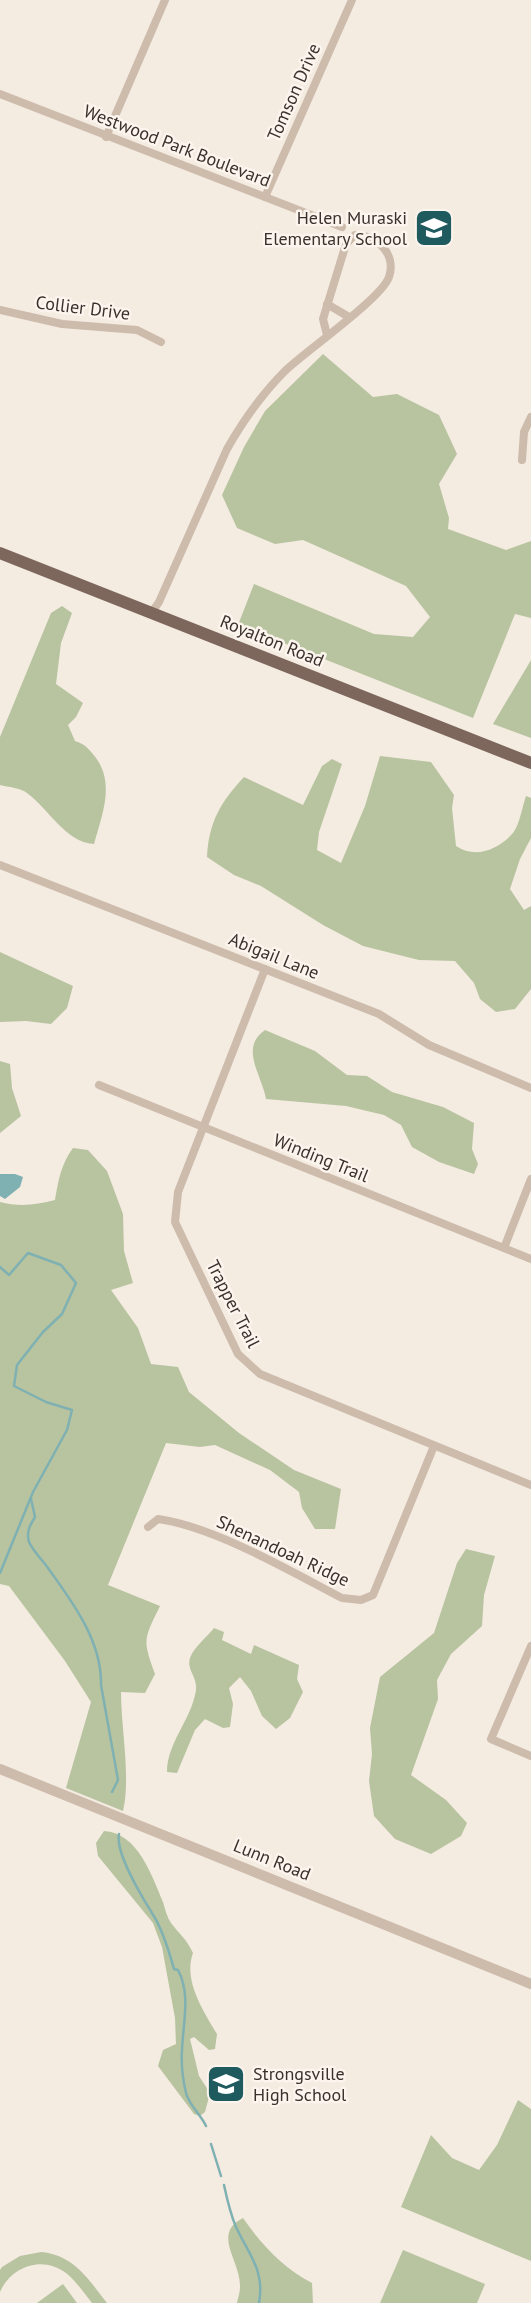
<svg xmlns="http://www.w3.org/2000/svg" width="531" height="2303" viewBox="0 0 531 2303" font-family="'PT Sans',sans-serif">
  <rect width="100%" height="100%" fill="#f4ebe1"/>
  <!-- green -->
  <g fill="#b8c4a0">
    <path d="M 323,354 L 373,397 L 397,394 L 439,415 L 457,454 L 439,484 L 449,518 L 448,529 L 506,550 L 531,541 L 531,618 L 515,614 L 473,718 L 238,625 L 254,584 L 374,634 L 413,637 L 430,617 L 406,586 L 303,540 L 275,544 L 237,528 L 222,495 L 244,447 L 265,411 Z"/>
    <path d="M 62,606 L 72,613 L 61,643 L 56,684 L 83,703 L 76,717 L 68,725 L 75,741 C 85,744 89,749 96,758 C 115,784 102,815 94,844 C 65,842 49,809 27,793 C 21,788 8,787 0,785 L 0,737 L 51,613 Z"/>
    <path d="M 531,660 L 531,738 L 493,724 Z"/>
    <path d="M 380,756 L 431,762 L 454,795 L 452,808 L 456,846 C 475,859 498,850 513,833 C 520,824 522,807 526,796 L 531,798 L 531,838 L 520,859 L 510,889 L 524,910 L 531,906 L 531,989 L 515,1009 L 496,1012 L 480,999 L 474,983 L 455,961 L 419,960 L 363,946 L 323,925 L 261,886 L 234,875 L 207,857 C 209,822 220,803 244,777 L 303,805 L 322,766 L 332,759 L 342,764 L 319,832 L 317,850 L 341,863 L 365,806 Z"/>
    <path d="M 0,952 L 73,986 L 67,1008 L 51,1024 L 26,1021 L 0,1022 Z"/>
    <path d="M 265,1030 L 315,1051 L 347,1075 L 367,1076 L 392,1092 L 443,1107 L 474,1123 L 472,1149 L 478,1164 L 474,1174 L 439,1162 L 412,1147 L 401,1125 L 384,1115 L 346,1106 L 266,1099 C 262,1075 239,1048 265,1030 Z"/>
    <path d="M 0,1061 L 10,1064 L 12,1088 L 21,1116 L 0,1133 Z"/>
    <path d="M 73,1148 L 88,1150 L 107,1171 L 123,1214 L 124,1251 L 133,1283 L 111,1290 L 138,1328 L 151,1364 L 178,1367 L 189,1392 L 239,1433 L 294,1470 L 341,1489 L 335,1529 L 315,1529 L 302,1508 L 299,1492 L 270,1470 L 215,1445 L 200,1447 L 166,1443 L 108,1585 L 160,1606 C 144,1639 142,1639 155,1674 L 145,1693 L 121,1692 C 121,1729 131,1777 123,1811 L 66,1788 L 91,1702 L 65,1661 L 9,1586 L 0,1584 L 0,1202 C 19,1207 36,1205 55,1200 C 58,1182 61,1164 73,1148 Z"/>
    <path d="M 466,1549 L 495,1556 L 484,1595 L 482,1626 L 451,1654 L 437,1680 L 438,1699 L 411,1775 L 446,1800 L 467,1823 L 461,1836 L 431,1854 L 395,1839 L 374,1816 L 369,1781 L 372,1754 L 370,1728 L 380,1677 L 434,1633 L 457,1563 Z"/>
    <path d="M 214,1628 L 224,1632 L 222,1640 L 251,1654 L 254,1645 L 299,1665 L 297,1679 L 303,1692 L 290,1718 L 276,1729 L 262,1716 L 251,1691 L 240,1677 L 229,1688 L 233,1704 L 230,1727 L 223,1728 L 205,1719 L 195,1730 L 177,1773 L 167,1772 C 167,1744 189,1722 195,1695 C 200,1677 186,1672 190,1658 C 193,1648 208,1636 214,1628 Z"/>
    <path d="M 104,1831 C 138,1833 152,1876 163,1902 C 165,1909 167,1917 171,1923 C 180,1935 186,1938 193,1953 C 183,1980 203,2011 217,2034 L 215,2049 L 209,2050 L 194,2037 L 190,2039 L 199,2076 L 210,2093 L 205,2112 L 200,2116 L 194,2114 L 158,2066 L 163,2050 L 176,2044 L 175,2018 L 162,1947 L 153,1923 L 98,1856 L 96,1843 Z"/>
    <path d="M 518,2100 L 531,2109 L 531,2261 L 401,2207 L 431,2135 L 452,2158 L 479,2170 L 497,2145 Z"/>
    <path d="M 243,2218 C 261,2244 283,2268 312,2283 L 313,2303 L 237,2303 C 238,2298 240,2292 240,2287 C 241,2261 211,2234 243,2218 Z"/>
    <path d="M 403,2250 L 485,2284 L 477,2303 L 380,2303 Z"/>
    <path d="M 41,2252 C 74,2255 88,2279 107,2303 L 92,2303 C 84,2293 76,2281 66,2273 C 43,2255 11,2266 0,2292 L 0,2270 L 2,2267 L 20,2256 Z"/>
    <path d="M 63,2284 L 77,2303 L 37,2303 Z"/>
  </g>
  <!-- water -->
  <path fill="#7fb0b2" d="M 15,1174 L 23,1177 L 20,1187 L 5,1199 L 0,1196 L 0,1174 Z"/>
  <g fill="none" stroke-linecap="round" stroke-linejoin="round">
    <!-- stream -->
    <g stroke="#7fb0b2" stroke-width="2.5">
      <path d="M 0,1267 L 9,1275 L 28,1253 L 61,1265 L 76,1283 L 62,1314 L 43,1332 L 17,1365 L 14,1386 L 46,1402 L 72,1410 L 67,1430 L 33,1492 L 0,1573"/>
      <path d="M 31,1499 L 35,1517 C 30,1525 26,1532 29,1542 C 33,1551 43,1561 48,1568 C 73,1603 102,1641 101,1685 L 118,1780 L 112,1792"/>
      <path d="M 119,1834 C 115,1852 142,1897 152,1913 C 162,1928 169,1951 174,1969 L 178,1970 C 191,1994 183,2023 182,2050 C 181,2063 183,2080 186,2093 C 189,2105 201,2115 206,2126"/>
      <path d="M 211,2144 L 221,2176"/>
      <path d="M 224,2185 C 227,2199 230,2213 236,2227 C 249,2255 265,2270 259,2303"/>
    </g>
    <!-- minor -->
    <g stroke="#cdbbac" stroke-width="8">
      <path d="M 0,94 L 342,227"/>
      <path d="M 106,137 L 165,0"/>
      <path d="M 265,197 L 352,0"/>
      <path d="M 327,304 L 349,317"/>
      <path d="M 0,310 L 62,324 L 137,330 L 161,342"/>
      <path d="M 522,460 L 524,432 L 531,417"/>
      <path d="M 152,612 L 159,602 L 227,449 C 243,421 262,394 285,371 C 306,351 382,298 389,277 C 397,254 376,234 355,235 L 346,244 L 323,319 L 327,335"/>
      <path d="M 0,865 L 379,1014 L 429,1045 L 531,1088"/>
      <path d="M 265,969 L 178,1192 L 175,1222 L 238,1354 L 260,1374 L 531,1485"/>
      <path d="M 99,1085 L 531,1259"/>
      <path d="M 504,1248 L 531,1179"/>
      <path d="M 148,1527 L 158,1519 C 215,1527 290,1571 342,1598 L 361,1600 L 373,1595 L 434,1446"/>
      <path d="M 531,1646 L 491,1739 L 531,1756"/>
    </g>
    <!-- tertiary -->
    <path stroke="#cdbbac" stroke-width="10" d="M 0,1769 L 531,1984"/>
    <!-- primary -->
    <path stroke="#7d675c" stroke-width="12" d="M 0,553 L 531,763"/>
  </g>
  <!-- icons -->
  <defs>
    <g id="school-square" transform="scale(2.0125)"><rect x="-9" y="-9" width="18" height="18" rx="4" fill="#1f5a5e" stroke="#fbf5ee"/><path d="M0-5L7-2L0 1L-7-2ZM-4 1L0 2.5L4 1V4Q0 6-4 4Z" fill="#fff"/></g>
  </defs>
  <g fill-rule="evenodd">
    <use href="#school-square" x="434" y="228"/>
    <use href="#school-square" x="226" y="2084"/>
  </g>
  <g text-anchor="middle" stroke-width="5" stroke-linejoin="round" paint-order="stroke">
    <!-- street labels -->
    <g font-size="18" fill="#3b302b" stroke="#fbf5ee">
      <text transform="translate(294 92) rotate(-66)" y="6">Tomson Drive</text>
      <text transform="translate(177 146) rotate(21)" y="6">Westwood Park Boulevard</text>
      <text transform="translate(83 308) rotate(7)" y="6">Collier Drive</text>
      <text transform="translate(272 641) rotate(22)" y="6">Royalton Road</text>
      <text transform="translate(274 956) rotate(22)" y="6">Abigail Lane</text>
      <text transform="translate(321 1158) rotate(22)" y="6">Winding Trail</text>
      <text transform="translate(233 1304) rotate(63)" y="6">Trapper Trail</text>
      <text transform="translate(283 1551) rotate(25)" y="6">Shenandoah Ridge</text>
      <text transform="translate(272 1860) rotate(22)" y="6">Lunn Road</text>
    </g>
    <!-- poi labels -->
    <g font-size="18" fill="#3b302b" stroke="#fbf5ee" text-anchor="end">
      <text x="407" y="224">Helen Muraski<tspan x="407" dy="21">Elementary School</tspan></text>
      <text x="253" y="2080" text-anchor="start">Strongsville<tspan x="253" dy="21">High School</tspan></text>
    </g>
  </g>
</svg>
